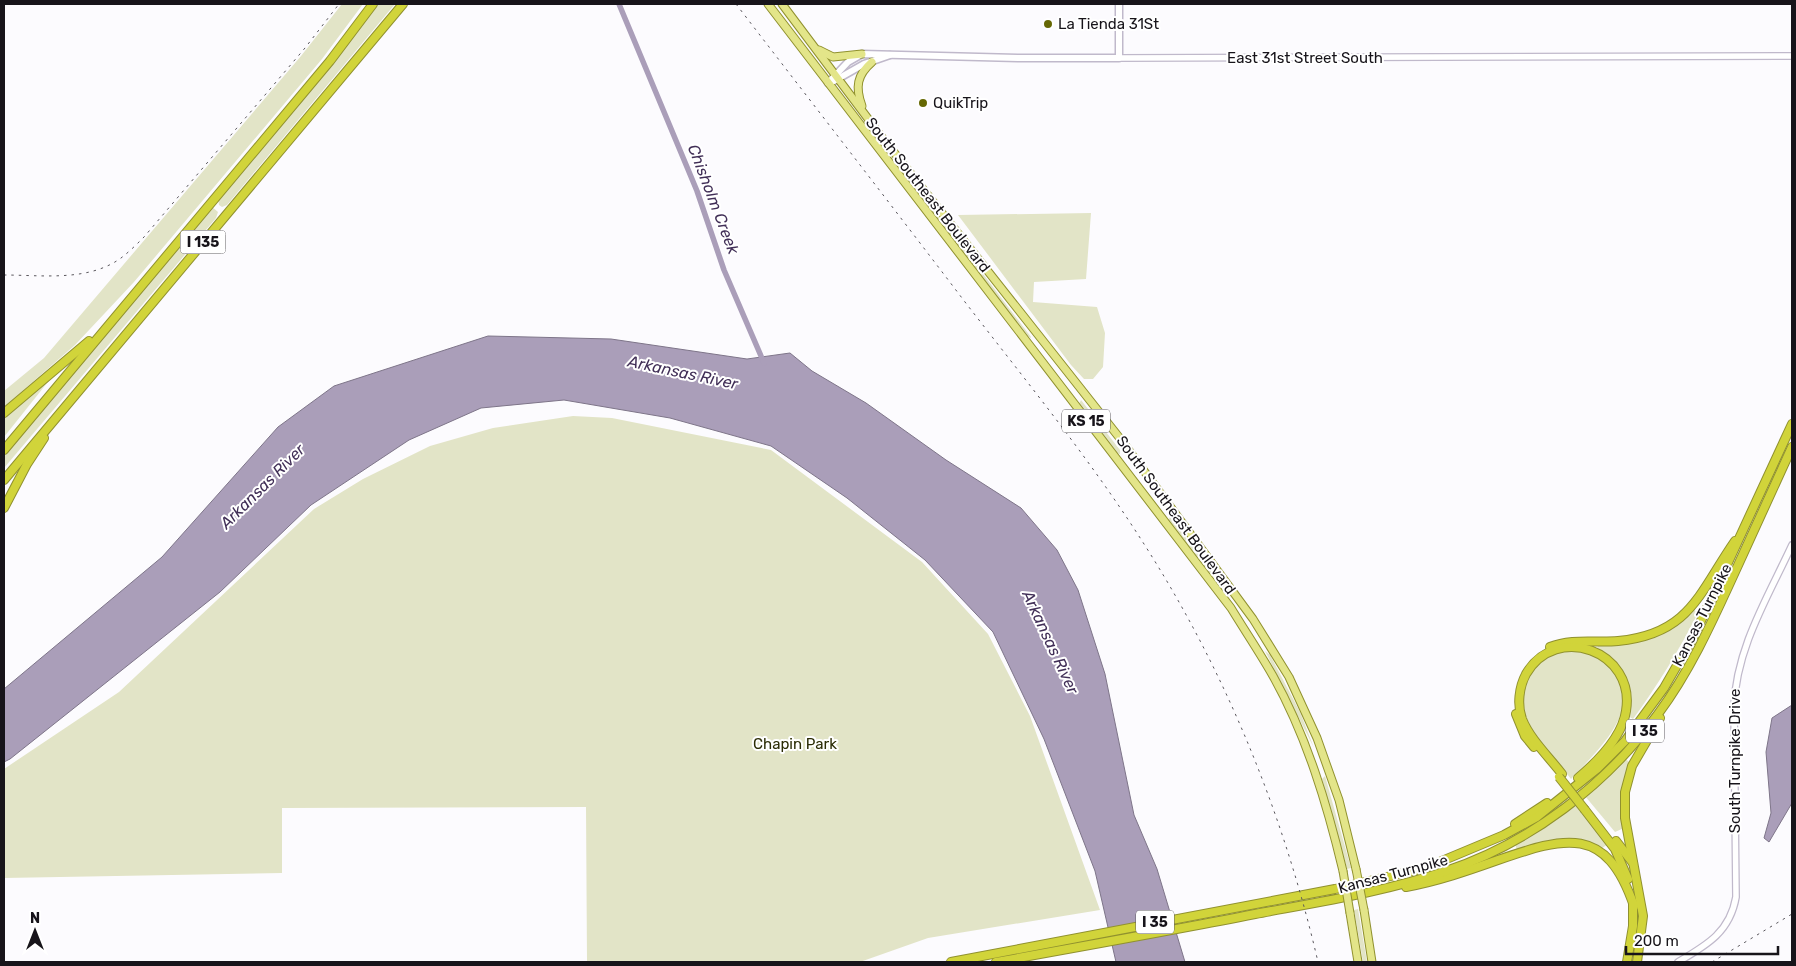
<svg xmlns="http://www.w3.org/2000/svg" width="1796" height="966" viewBox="0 0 1796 966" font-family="Rubik,sans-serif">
  <rect width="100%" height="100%" fill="#fcfbfe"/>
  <!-- green -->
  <g fill="#e2e4c7">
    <path d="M 342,4 L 363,4 L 322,59 L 134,282 L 75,345 L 4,407 L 4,391 L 44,358 L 301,56 Z"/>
    <path d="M 377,4 L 395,4 L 227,205 L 222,207 L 219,205 L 218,198 L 337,58 Z"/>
    <path d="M 866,120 L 1031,337 L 1031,338 L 1023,333 L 861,123 Z"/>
    <path d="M 212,207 L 218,212 L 216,218 L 4,468 L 4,454 Z"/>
    <path d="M 1091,213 L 1086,279 L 1034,282 L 1033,302 L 1097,307 L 1105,333 L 1103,367 L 1093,379 L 1084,379 L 1071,365 L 958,215 Z"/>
    <path d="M 55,373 L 4,437 L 4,417 Z"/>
    <path d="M 1081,400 L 1120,450 L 1120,454 L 1116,453 L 1079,404 Z"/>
    <path d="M 573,416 L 612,418 L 771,450 L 922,562 L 988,634 L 1030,716 L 1100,910 L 928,938 L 860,962 L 587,962 L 586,807 L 282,808 L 282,873 L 4,878 L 4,769 L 119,692 L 314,509 L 363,479 L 430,446 L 493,428 Z"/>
    <path d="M 1170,517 L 1214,574 L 1213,577 L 1168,521 Z"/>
    <path d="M 1694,610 L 1698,613 C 1679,650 1658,685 1633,719 L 1628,716 C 1635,689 1623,660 1597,648 L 1599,644 L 1621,643 L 1678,623 Z"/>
    <path d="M 1568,650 C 1587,651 1599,654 1612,669 C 1646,708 1597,751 1571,779 C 1556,760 1537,741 1527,719 C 1512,686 1537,657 1568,650 Z"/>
    <path d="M 1265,651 L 1270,655 L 1300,712 L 1314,748 Z"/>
    <path d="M 1626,759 L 1630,763 C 1622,784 1619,805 1624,828 L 1615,832 L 1585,796 Z"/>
    <path d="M 1325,776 L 1351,868 L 1347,869 L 1322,779 Z"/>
    <path d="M 1577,803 L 1608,844 L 1601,849 C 1572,833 1547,839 1517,850 L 1515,844 L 1548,826 Z"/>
    <path d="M 1358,909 L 1367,962 L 1363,962 L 1354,910 Z"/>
  </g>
  <!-- water -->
  <g fill="#aa9eb9" stroke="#7e7589">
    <path d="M 488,336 L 611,339 L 747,359 L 790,353 L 812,371 L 866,403 L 946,460 L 1021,508 L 1057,550 L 1078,590 L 1105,674 L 1134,815 L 1157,869 L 1185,962 L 1116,962 L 1095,871 L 1044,739 L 993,632 L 925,560 L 847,498 L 771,446 L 670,418 L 564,400 L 481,408 L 409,440 L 311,505 L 220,592 L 10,759 L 4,762 L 4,689 L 162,557 L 278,427 L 334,386 Z"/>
    <path d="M 1792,705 L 1792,803 L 1769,842 L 1764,838 L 1771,813 L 1766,752 L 1772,718 Z"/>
  </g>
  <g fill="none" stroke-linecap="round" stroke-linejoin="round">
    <!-- canal -->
    <path stroke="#aa9eb9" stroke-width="5.5" d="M 619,4 L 697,191 L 724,270 L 764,363"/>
    <!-- tertiary casing -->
    <g stroke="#c0b9cb" stroke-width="8">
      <g id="tertiary">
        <path d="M 1119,58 L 1792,56"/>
        <path d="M 1678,962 C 1707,945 1730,932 1736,897 L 1734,707 C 1736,648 1768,597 1792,545"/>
      </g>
    </g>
    <!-- secondary casing -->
    <g stroke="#c0b9cb" stroke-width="9">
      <g id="secondary">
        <path d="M 834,81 L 864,64 L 890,55"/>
        <path d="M 828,83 L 848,62 L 862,54 L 1018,58 L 1119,58 L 1119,4"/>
      </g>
    </g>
    <!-- primary casing -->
    <g stroke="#90912f" stroke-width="9">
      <g id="primary">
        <path d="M 768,4 L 1231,608 C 1245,631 1260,653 1273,676 C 1307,737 1327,804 1343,871"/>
        <path d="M 782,4 L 878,132 L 1122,441 L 1253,619 L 1289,677 L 1317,738 L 1339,800 L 1356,869"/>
        <path d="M 819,50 L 833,57 L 862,54"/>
        <path d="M 862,106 C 855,87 857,75 872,62"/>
        <path d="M 1364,910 L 1372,962"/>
        <path d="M 1350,913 L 1358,962"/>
      </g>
    </g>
    <!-- motorway casing -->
    <g stroke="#90912f" stroke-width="10">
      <g id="motorway">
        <path d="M 4,413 L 89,341"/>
        <path d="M 4,450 L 330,61 L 373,4"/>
        <path d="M 4,480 L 403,4"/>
        <path d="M 4,508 L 27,464 L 44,438"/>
        <path d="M 1550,647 C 1572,638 1595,643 1618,641 C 1690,634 1699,593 1735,541"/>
        <path d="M 1516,714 L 1525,736 L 1534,747"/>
        <path d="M 1562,774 C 1549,757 1530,739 1522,719 C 1517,705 1519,687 1526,674 C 1556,622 1636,651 1626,711 C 1622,738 1597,762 1578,778"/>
        <path d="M 1585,810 L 1615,849 L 1628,879"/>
        <path d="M 1515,824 L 1547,803"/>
        <path d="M 1616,841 L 1633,863"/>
        <path d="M 1406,887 C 1438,881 1467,871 1498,860 C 1565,837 1606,824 1634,906"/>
        <path d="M 951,962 L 1335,889 L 1425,868 L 1504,835 L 1537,817 L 1597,769 L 1625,741 L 1664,688 L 1694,636 L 1792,424"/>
        <path d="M 996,962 C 1083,946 1169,931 1255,914 C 1319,902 1384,892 1446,871 C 1530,843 1606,785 1658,714 C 1690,671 1712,622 1734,574 C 1754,531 1773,489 1792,447"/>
        <path d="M 1627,962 L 1633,926 L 1633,903"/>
        <path d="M 1637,962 L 1643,916 L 1625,818 L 1625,792 L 1632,766 L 1660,718"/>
      </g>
    </g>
    <!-- tertiary -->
    <use href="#tertiary" stroke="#fff" stroke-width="5.5"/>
    <!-- secondary -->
    <use href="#secondary" stroke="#fff" stroke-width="6"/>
    <!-- primary -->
    <use href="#primary" stroke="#e3e589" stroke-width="7"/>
    <!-- motorway -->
    <use href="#motorway" stroke="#d1d43a" stroke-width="8"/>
    <!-- rail -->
    <g stroke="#59565c" stroke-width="1" stroke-dasharray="2.5 5" stroke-linecap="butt">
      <path d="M 736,4 C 812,103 889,202 965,302 C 1026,381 1090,459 1144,544 C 1226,672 1284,815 1318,962"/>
      <path d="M 4,275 C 42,275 88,282 121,258 C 129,252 137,244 144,237 L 305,48 L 339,4"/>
      <path d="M 1712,962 L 1792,914"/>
    </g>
    <!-- primary-bridge casing -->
    <g stroke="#90912f" stroke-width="9" stroke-linecap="butt">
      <g id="primary-bridge">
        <path d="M 1356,869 L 1364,910"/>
        <path d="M 1343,871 L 1350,913"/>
      </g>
    </g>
    <!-- motorway-bridge casing -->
    <g stroke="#90912f" stroke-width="10" stroke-linecap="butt">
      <path id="motorway-bridge" d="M 1559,777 L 1585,810"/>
    </g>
    <!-- primary-bridge -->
    <use href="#primary-bridge" stroke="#e3e589" stroke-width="7"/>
    <!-- motorway-bridge -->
    <use href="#motorway-bridge" stroke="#d1d43a" stroke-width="8"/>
  </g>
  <!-- markers -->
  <g fill="#666804" stroke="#fff" stroke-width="2">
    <circle cx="1048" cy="24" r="5"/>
    <circle cx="923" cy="103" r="5"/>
  </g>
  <g text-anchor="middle" stroke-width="4" stroke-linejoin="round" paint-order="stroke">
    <!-- shield labels -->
    <g fill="#fff" stroke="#5d5a5f" stroke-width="1">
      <rect x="180.5" y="230.5" width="45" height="23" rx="4"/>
      <rect x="1062" y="409.5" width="48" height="23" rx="4"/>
      <rect x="1626" y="719.5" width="38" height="23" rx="4"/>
      <rect x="1136" y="910.5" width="38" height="23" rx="4"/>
    </g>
    <g font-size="14" font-weight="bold" fill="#17141a">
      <text x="203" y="247">I 135</text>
      <text x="1086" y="426">KS 15</text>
      <text x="1645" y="736">I 35</text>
      <text x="1155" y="927">I 35</text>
    </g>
    <!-- poi labels -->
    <g font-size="15" fill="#17141a" stroke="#fff" text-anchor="start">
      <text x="1058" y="29">La Tienda 31St</text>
      <text x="933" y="108">QuikTrip</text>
    </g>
    <!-- street labels -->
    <g font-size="15" fill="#17141a" stroke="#fff">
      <text x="1305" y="63">East 31st Street South</text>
      <text transform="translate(928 195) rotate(52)" y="5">South Southeast Boulevard</text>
      <text transform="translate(1176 515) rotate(54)" y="5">South Southeast Boulevard</text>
      <text transform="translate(1702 615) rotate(-63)" y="5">Kansas Turnpike</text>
      <text transform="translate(1735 761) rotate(-90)" y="5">South Turnpike Drive</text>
      <text transform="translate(1393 874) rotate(-15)" y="5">Kansas Turnpike</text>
    </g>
    <!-- park labels -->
    <g font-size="15" fill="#2b2c05" stroke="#fff">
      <text x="795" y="749">Chapin Park</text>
    </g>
    <!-- water labels -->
    <g font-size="16" font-style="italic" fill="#412f57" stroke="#fff">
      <text transform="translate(714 199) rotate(69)" y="6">Chisholm Creek</text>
      <text transform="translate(683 372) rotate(12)" y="6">Arkansas River</text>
      <text transform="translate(262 486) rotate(-45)" y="6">Arkansas River</text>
      <text transform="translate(1051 642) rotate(65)" y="6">Arkansas River</text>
    </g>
  </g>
  <!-- border -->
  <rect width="1796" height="966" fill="none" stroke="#17141a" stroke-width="10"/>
  <!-- north arrow -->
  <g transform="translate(35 931)" stroke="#ffffff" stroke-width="4" paint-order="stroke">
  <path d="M0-4L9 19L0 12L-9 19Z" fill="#17141a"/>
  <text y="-8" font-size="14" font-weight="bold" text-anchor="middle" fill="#17141a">N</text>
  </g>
  <!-- scale -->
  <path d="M1626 946v8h152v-8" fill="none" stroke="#17141a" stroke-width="2.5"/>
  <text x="1634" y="946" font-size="15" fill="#17141a" stroke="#ffffff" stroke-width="4" paint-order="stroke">200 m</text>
</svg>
